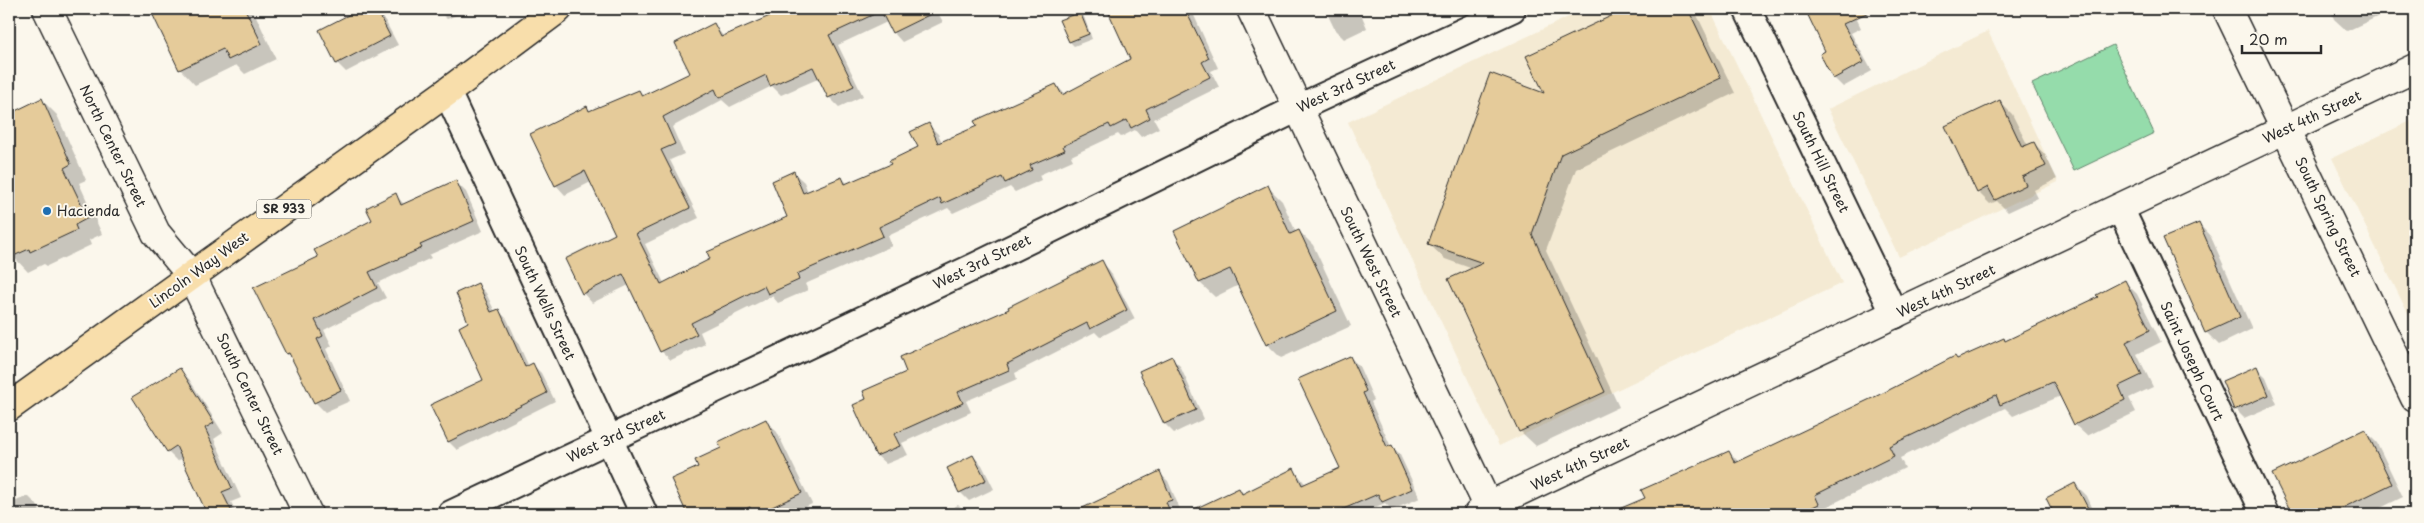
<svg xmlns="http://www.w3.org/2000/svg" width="2424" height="523" viewBox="0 0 2424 523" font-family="'Playpen Sans',sans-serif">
  <rect width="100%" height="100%" fill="#fbf7ec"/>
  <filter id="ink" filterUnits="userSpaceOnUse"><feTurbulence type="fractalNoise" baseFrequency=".02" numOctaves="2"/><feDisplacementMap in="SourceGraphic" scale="10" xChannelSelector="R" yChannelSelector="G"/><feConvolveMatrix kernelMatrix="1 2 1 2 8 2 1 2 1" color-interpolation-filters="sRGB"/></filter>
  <g filter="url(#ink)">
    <!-- built -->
    <g fill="#f4ead3">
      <path d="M 1585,9 L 1710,9 L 1842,283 L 1499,446 L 1348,122 Z"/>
      <path d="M 1988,31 L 2058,182 L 1899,257 L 1828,109 Z"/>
      <path d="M 2415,119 L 2415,328 L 2332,158 Z"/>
    </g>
    <!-- green -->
    <path fill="#95dcab" stroke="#60846b" d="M 2113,45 L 2154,133 L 2074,171 L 2032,84 Z"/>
    <!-- shadow -->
    <g fill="#0003">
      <path d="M 151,9 L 248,9 L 256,16 L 276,59 L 245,74 L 236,65 L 195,85 L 180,69 Z"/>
      <path d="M 363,9 L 377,9 L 381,13 L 398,45 L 346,72 L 337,63 L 320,30 Z"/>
      <path d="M 437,9 L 471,9 L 447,19 Z"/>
      <path d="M 787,9 L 936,9 L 943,22 L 902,42 L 893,32 L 887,22 L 838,45 L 863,96 L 839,107 L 829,97 L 820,78 L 781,95 L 772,86 L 730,107 L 722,100 L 672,127 L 684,154 L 670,160 L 699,218 L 645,244 L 664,283 L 789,218 L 794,173 L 804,182 L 808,192 L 842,178 L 848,184 L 892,165 L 919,148 L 928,124 L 938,134 L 942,142 L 978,127 L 1056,85 L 1066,95 L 1132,60 L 1110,11 L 1114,9 L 1191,9 L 1218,68 L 1211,71 L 1219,87 L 1154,119 L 1159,128 L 1141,137 L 1135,130 L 1121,137 L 1118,134 L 1071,156 L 1073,160 L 1039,175 L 1041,180 L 1015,192 L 1010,187 L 953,213 L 948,208 L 888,236 L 892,246 L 805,284 L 808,290 L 778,303 L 772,296 L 700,332 L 705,344 L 671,360 L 661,351 L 629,285 L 592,303 L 583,293 L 617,235 L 591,182 L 565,195 L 556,185 L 587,108 L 591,112 L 639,91 L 644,96 L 692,74 L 714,25 L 724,37 Z"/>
      <path d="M 1325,9 L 1359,9 L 1367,28 L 1344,39 L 1335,30 Z"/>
      <path d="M 1629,9 L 1694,9 L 1735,93 L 1576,169 L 1546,250 L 1619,407 L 1536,446 L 1520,431 L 1473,269 L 1445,259 L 1429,244 L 1546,95 L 1528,57 Z"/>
      <path d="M 1806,9 L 1852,9 L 1861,28 L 1851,33 L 1872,71 L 1843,87 L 1834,78 L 1822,55 L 1827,52 Z"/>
      <path d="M 2330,9 L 2394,9 L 2347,31 L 2334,19 Z"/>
      <path d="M 1079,13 L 1084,17 L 1092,39 L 1074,46 L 1070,42 Z"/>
      <path d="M 42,100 L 57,115 L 86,180 L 79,183 L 102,234 L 89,240 L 91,245 L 47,266 L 44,264 L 28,272 L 11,254 L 9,255 L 9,115 Z"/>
      <path d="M 1999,101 L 2012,114 L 2028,146 L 2034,143 L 2046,156 L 2057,179 L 2034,190 L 2038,198 L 2008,212 L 1997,201 L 1990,204 L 1978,192 Z"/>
      <path d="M 456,182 L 466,192 L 483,231 L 429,255 L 431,258 L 378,283 L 386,298 L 324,330 L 332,346 L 326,349 L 350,401 L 325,412 L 315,402 L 296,363 L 287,354 L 319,258 L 373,221 L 395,195 L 405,205 Z"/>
      <path d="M 1268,187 L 1282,201 L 1296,232 L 1299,231 L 1313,245 L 1351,326 L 1281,358 L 1267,344 L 1239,285 L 1215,297 L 1200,283 L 1176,231 Z"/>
      <path d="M 2199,224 L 2211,237 L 2252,329 L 2219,345 L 2206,332 Z"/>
      <path d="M 1102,262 L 1110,271 L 1135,319 L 1100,337 L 1095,332 L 1015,373 L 1017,379 L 966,401 L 971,412 L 902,443 L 908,455 L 886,464 L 877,456 L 855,405 L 1010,309 Z"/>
      <path d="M 2125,282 L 2137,294 L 2161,342 L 2137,354 L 2153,387 L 2129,398 L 2136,412 L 2087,436 L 2075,425 L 2061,396 L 2013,416 L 2005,408 L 1900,458 L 1905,468 L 1826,507 L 1830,514 L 1610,514 L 1646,498 L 1729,452 L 1739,462 L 1957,360 L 2006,342 L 2099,298 Z"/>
      <path d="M 478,285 L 486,293 L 495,312 L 498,310 L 507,319 L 529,367 L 533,365 L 541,373 L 555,401 L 457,450 L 449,442 L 484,380 L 470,323 Z"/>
      <path d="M 1350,357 L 1359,366 L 1374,400 L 1371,402 L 1391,447 L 1400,455 L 1420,498 L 1392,510 L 1385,503 L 1360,514 L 1186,514 L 1239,489 L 1244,494 L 1294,469 L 1306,485 L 1341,469 Z"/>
      <path d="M 1171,358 L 1180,366 L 1204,419 L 1174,433 L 1165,424 L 1141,371 Z"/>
      <path d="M 2257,368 L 2266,377 L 2277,404 L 2244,418 L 2235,409 Z"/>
      <path d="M 179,369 L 189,379 L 223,433 L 214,439 L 241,498 L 231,502 L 237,514 L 199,514 L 197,510 L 205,506 L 183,458 L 177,461 L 168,452 Z"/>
      <path d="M 766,421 L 777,432 L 812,504 L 790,514 L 688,514 L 672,480 L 700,467 L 722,448 Z"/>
      <path d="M 2364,430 L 2377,443 L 2403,497 L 2368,514 L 2293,514 L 2274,474 Z"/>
      <path d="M 973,456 L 982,465 L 994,489 L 969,501 L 960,492 Z"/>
      <path d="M 1159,473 L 1168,481 L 1182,514 L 1093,514 L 1089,506 Z"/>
      <path d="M 2075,484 L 2087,496 L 2095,514 L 2056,514 L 2047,498 Z"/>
      <path d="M 28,496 L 37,505 L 41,514 L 9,514 L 9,504 Z"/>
      <path d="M 958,505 L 967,514 L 940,514 Z"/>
      <path d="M 2244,511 L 2248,514 L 2236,514 Z"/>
    </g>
    <!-- building -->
    <g fill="#e5cb9a" stroke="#2b2b2b">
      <path d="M 150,9 L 245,9 L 262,44 L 228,60 L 223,49 L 179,70 Z"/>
      <path d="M 360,9 L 376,9 L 390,36 L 336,64 L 319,30 Z"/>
      <path d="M 786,9 L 941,9 L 892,33 L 881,11 L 829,35 L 854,86 L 828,98 L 813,67 L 770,86 L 766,75 L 719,98 L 715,89 L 663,117 L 675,144 L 661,150 L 690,208 L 636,234 L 661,284 L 710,259 L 707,252 L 787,217 L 772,181 L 794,171 L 803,193 L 842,177 L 845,184 L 891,164 L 889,161 L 918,147 L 910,132 L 929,123 L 938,143 L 977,126 L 974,121 L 1056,84 L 1062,95 L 1130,59 L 1107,9 L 1185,9 L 1209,58 L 1202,62 L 1210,77 L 1146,109 L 1150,118 L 1131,128 L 1127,120 L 1111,128 L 1109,124 L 1063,146 L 1065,150 L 1030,165 L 1032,170 L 1005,183 L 1002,177 L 942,204 L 940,198 L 879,227 L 883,236 L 797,274 L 799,280 L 768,294 L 764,286 L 691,323 L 697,334 L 660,352 L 623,274 L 582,294 L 565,259 L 615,234 L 585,171 L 555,186 L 530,134 L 587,106 L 589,111 L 639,90 L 642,96 L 690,73 L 675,43 L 714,23 L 721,37 Z"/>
      <path d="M 1626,9 L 1688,9 L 1721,78 L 1561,154 L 1532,234 L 1605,392 L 1519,432 L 1448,279 L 1483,263 L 1428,244 L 1490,73 L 1544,93 L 1526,56 Z"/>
      <path d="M 1805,9 L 1875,9 L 1843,24 L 1864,62 L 1833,79 L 1820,54 L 1825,51 Z"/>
      <path d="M 1080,12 L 1089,34 L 1069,42 L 1059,20 Z"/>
      <path d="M 42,98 L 71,164 L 64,168 L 88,218 L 75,225 L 77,230 L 30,252 L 29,249 L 9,258 L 9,114 Z"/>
      <path d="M 2000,100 L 2022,147 L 2034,142 L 2046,166 L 2022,177 L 2026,185 L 1995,200 L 1988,187 L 1977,193 L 1945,126 Z"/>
      <path d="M 456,180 L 474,221 L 420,245 L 422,248 L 369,272 L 377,288 L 315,320 L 323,336 L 317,339 L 341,390 L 314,403 L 289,353 L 286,354 L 253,288 L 318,257 L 314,250 L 372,220 L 366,208 L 396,193 L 401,205 Z"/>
      <path d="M 1268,185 L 1290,234 L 1299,230 L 1337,311 L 1266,345 L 1230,269 L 1199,283 L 1174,231 Z"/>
      <path d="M 2199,223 L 2240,317 L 2205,333 L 2163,238 Z"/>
      <path d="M 1102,260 L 1127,310 L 1090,329 L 1087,323 L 1007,364 L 1009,370 L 958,392 L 963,403 L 894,434 L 900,446 L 876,456 L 853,405 L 866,399 L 863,391 L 906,372 L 900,357 L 1009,309 L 1008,307 Z"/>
      <path d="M 2125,280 L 2150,330 L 2126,342 L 2142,375 L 2119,386 L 2125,400 L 2074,425 L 2053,382 L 2000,405 L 1996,395 L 1889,446 L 1894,456 L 1815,495 L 1819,504 L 1798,514 L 1607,514 L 1645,498 L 1641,490 L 1729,451 L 1735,463 L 1885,392 L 1955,356 L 1957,359 L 2004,338 L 2005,341 L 2098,297 L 2096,295 Z"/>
      <path d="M 478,283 L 491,312 L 499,309 L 525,367 L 533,363 L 547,393 L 448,442 L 430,405 L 483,380 L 459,327 L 468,322 L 456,293 Z"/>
      <path d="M 1172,356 L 1196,410 L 1164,424 L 1139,371 Z"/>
      <path d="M 1350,356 L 1366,391 L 1363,393 L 1387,447 L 1392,445 L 1412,489 L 1382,502 L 1378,494 L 1332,514 L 1184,514 L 1239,488 L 1242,494 L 1294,468 L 1302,485 L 1340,468 L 1298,379 Z"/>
      <path d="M 2257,366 L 2269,395 L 2234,410 L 2222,381 Z"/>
      <path d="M 180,368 L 214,423 L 205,428 L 232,488 L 222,492 L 233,514 L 207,514 L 176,446 L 167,452 L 132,397 Z"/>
      <path d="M 766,419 L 802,493 L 757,514 L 753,514 L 750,507 L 734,514 L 687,514 L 671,479 L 698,467 L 695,460 L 721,448 L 718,442 Z"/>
      <path d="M 2365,429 L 2392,484 L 2330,514 L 2292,514 L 2272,474 Z"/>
      <path d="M 973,455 L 986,480 L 959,493 L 947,468 Z"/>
      <path d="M 1160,471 L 1172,500 L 1166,502 L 1171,514 L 1070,514 Z"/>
      <path d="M 2075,483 L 2091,514 L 2054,514 L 2046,498 Z"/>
    </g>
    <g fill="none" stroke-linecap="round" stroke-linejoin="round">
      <!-- street casing -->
      <g stroke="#2b2b2b" stroke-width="30">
        <g id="street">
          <path d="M 1747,9 L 1895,315"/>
          <path d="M 447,92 L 644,514"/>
          <path d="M 2120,208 L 2265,514"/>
          <path d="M 451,514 L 978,265 L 1298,108 L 1512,9"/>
        </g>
      </g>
      <!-- secondary casing -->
      <g stroke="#2b2b2b" stroke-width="31">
        <g id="secondary">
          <path d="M 47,9 L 156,233 L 191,275 L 308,514"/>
          <path d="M 1251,9 L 1492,514"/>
          <path d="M 2227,9 L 2415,398"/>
          <path d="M 1478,514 L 1488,506 L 2415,68"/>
        </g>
      </g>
      <!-- primary casing -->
      <g stroke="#2b2b2b" stroke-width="31">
        <path id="primary" d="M 9,407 L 447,92 L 558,9"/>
      </g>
      <!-- street -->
      <use href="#street" stroke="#fbf7ec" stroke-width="26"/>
      <!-- secondary -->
      <use href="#secondary" stroke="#fbf7ec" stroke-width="28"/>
      <!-- primary -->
      <use href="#primary" stroke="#f8deab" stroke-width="28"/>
    </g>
  </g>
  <!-- markers -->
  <circle fill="#1f6fb2" stroke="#fbf7ec" stroke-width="2" cx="47" cy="211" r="5"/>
  <g text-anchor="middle" stroke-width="4" stroke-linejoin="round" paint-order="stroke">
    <!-- shield labels -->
    <rect fill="#fbf7ec" stroke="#696865" stroke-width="1" x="256.5" y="199.5" width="55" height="19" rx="4"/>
    <g font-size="12" font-weight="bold" fill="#2b2b2b">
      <text x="284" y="213">SR 933</text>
    </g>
    <!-- street labels -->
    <g font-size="14" fill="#2b2b2b" stroke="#fbf7ec">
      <text transform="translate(1346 86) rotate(-25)" y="5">West 3rd Street</text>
      <text transform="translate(2312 117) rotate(-25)" y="5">West 4th Street</text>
      <text transform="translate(113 146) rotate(64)" y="5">North Center Street</text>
      <text transform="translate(1821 162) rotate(64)" y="5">South Hill Street</text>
      <text transform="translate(2328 217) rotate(64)" y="5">South Spring Street</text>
      <text transform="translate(982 262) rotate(-26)" y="5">West 3rd Street</text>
      <text transform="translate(1371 262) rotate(64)" y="5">South West Street</text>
      <text transform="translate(199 270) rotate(-36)" y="5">Lincoln Way West</text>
      <text transform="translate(1946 291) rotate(-25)" y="5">West 4th Street</text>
      <text transform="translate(545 303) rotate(65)" y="5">South Wells Street</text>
      <text transform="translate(2192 361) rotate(65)" y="5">Saint Joseph Court</text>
      <text transform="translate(250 394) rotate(64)" y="5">South Center Street</text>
      <text transform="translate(616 436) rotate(-25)" y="5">West 3rd Street</text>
      <text transform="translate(1580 464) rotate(-25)" y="5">West 4th Street</text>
    </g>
    <!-- poi labels -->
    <g font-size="14" fill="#2b2b2b" stroke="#fbf7ec" text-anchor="start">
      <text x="57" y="216">Hacienda</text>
    </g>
  </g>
  <!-- margin -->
  <rect width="2424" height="523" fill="none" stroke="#fbf7ec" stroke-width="30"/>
  <rect x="15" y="15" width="2394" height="493" fill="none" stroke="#2b2b2b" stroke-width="2" filter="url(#ink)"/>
  <!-- scale -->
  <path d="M2242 45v8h79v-8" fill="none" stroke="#2b2b2b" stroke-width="2.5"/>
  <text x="2249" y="45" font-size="15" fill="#2b2b2b" stroke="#fbf7ec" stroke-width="4" paint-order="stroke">20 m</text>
</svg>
